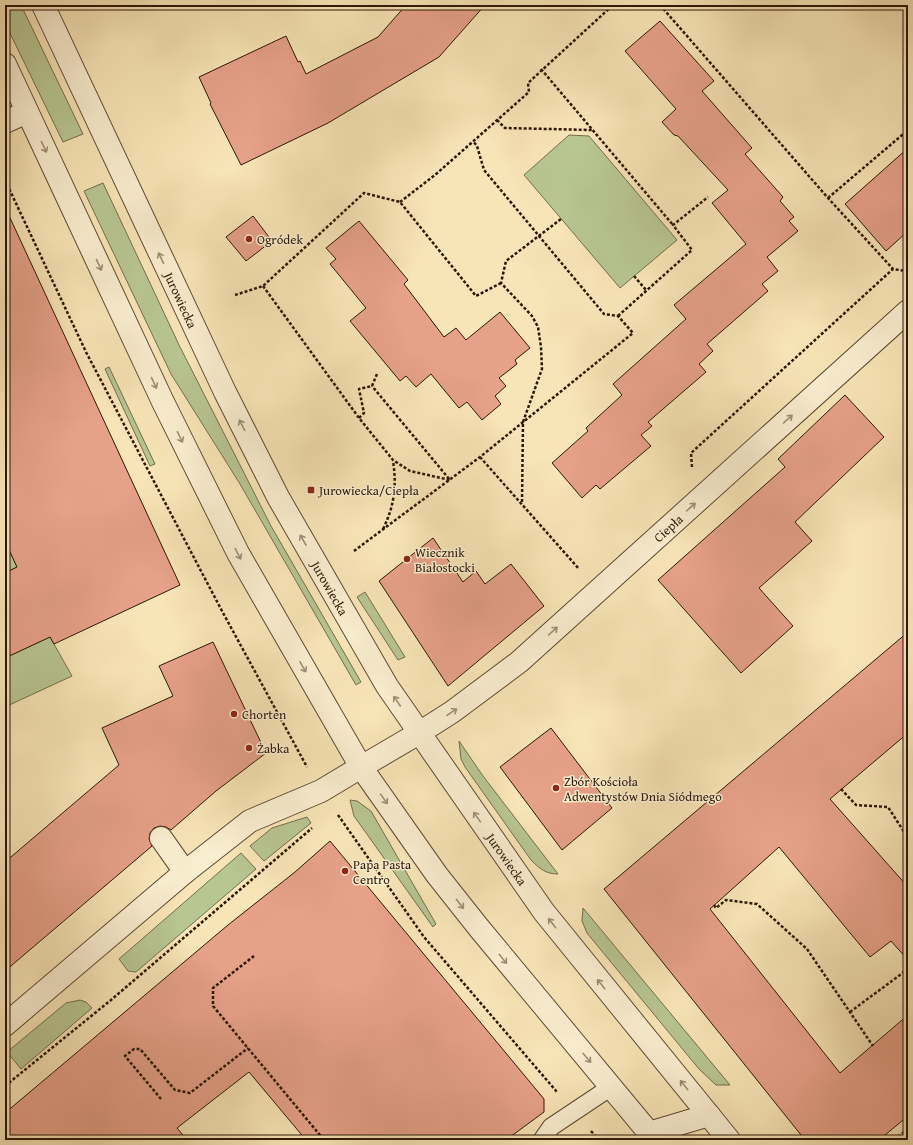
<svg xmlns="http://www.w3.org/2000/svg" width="913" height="1145" viewBox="0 0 913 1145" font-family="'Gentium Book Plus',serif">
  <rect width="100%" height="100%" fill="#f8e5b7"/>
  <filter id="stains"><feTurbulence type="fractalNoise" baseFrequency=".005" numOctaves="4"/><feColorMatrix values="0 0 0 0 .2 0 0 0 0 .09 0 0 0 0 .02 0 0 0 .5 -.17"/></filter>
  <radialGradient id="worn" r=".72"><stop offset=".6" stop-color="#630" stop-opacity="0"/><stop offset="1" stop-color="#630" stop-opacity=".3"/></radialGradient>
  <!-- green -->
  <g fill="#b8c692" stroke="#726e4c">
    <path d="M 5,5 L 21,5 L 83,134 L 63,142 L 5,23 Z"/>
    <path d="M 569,135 L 589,136 L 677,240 L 620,288 L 524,175 Z"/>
    <path d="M 103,183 L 180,347 L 271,526 L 361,682 L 356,685 L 240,484 L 171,374 L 84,191 Z"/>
    <path d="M 109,367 L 155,464 L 150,466 L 105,369 Z"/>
    <path d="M 5,541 L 17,567 L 5,573 Z"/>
    <path d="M 365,592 L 405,657 L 398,660 L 357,597 Z"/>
    <path d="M 50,637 L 72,676 L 5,707 L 5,658 Z"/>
    <path d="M 459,741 L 483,776 L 558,874 C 546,874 540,869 531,860 L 465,767 L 461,759 Z"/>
    <path d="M 350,800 L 357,801 L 371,811 L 436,924 L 433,927 L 354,816 Z"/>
    <path d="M 307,817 L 311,823 L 264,861 L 250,846 L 272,828 Z"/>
    <path d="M 241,853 L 256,869 L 136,972 L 128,971 L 119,959 Z"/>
    <path d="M 583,908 L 730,1085 L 716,1085 L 699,1069 L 587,933 L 582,921 Z"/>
    <path d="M 80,1000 L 86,1002 L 92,1008 L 21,1069 L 7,1052 L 66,1003 Z"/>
  </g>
  <!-- building -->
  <g fill="#e6a189" stroke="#2c1706">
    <path d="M 406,5 L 485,5 L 439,57 L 328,123 L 241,165 L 210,104 L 211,103 L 199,77 L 286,36 L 298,62 L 300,61 L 306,74 L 378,37 Z"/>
    <path d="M 660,21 L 714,81 L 702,91 L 752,148 L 745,154 L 783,197 L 780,201 L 794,217 L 789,221 L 798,231 L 767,257 L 778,271 L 762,284 L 768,291 L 707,344 L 713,351 L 699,364 L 706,372 L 648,422 L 652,426 L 641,435 L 651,446 L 600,489 L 596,485 L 582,498 L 552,463 L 588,431 L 586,428 L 622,395 L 613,384 L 686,319 L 674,305 L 746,244 L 712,203 L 728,190 L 678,136 L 674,135 L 662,122 L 676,109 L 625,51 Z"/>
    <path d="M 908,148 L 908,231 L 886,251 L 845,204 Z"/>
    <path d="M 5,207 L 180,585 L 54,644 L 50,637 L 5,658 L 5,573 L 17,567 L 5,541 Z"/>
    <path d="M 253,216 L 272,241 L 246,261 L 226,237 Z"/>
    <path d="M 359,221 L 408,280 L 404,284 L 444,337 L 456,328 L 466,340 L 500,312 L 530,348 L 515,360 L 517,364 L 499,378 L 506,386 L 495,396 L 501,404 L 482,420 L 467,402 L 459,408 L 431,374 L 416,387 L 406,376 L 400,381 L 350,321 L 366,308 L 330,264 L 336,259 L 326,248 Z"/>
    <path d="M 845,395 L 884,437 L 795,522 L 812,541 L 759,588 L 793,626 L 741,673 L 658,580 L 785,467 L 778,459 Z"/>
    <path d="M 433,538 L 463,582 L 476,571 L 485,584 L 511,564 L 544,606 L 448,686 L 379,581 Z"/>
    <path d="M 908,632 L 908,733 L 830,799 L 908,887 L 908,960 L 891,941 L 870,957 L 779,847 L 710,909 L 840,1073 L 908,1015 L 908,1116 L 879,1140 L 805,1140 L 604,889 Z"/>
    <path d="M 213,642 L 266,753 L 216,791 L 171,830 L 166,827 L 160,826 L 154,828 L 150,833 L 149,839 L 152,846 L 5,971 L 5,862 L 119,765 L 102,728 L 173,696 L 159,666 Z"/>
    <path d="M 551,728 L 612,808 L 562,850 L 500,767 Z"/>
    <path d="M 330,841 L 544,1099 L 544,1112 L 506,1140 L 306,1140 L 249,1072 L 177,1128 L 187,1140 L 5,1140 L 5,1113 L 228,925 L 295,872 Z"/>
  </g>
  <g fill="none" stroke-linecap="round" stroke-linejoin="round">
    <!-- service casing -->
    <g stroke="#5f4a32" stroke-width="19">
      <path id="service" d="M 542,1140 L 551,1127 L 611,1087"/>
    </g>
    <!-- minor casing -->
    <g stroke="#5f4a32" stroke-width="24">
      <g id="minor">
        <path d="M 5,122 L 27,112"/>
        <path d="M 419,733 L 452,712 L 519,662 L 908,311"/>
        <path d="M 161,838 L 185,872"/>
        <path d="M 5,1025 L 185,872 L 250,821 L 321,791 L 361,767"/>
      </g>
    </g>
    <!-- tertiary casing -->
    <g stroke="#5f4a32" stroke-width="24">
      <g id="tertiary">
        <path d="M 43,5 L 225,392 L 278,497 L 387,686 L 544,912 L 729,1140"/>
        <path d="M 5,64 L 163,402 L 238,553 L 361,767 L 437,875 L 479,928 L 655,1140"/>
        <path d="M 361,767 L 419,733"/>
        <path d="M 649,1133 L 709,1115"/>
      </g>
    </g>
    <!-- path -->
    <g stroke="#2c1706" stroke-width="2.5" stroke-dasharray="3 2" stroke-linecap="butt">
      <path d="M 660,5 L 828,198 L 893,269"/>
      <path d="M 541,69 L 673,225"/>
      <path d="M 497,120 L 505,128 L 592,130"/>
      <path d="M 5,180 L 86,352 L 222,611 L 307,767"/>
      <path d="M 828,198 L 908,130"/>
      <path d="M 400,202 L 435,175 L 529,92 L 528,83 L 613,5"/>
      <path d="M 634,276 L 646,290"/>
      <path d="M 263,286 L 359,418 L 393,460 L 410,471 L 450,480 L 372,386"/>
      <path d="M 235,295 L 263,286 L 364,193 L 400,202 L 476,296 L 501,283"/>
      <path d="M 618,316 L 692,250 L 673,225 L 708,197"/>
      <path d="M 372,386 L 377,374"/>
      <path d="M 359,418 L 364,413 L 359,389 L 372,386"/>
      <path d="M 480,457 L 579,569"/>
      <path d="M 692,467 L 691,453 L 893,269 L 906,271 L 908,269"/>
      <path d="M 522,502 L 523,422 L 542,369 L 541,347 L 538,327 L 532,316 L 501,283 L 506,261 L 561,219"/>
      <path d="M 383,529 C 394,507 397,486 393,461"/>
      <path d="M 354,551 L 480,457 L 633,333 L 618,316 L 604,314 L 484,170 L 477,146 L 473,141"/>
      <path d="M 841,789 L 856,805 L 888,807 L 908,838"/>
      <path d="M 338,815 L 424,937 L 557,1092"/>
      <path d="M 714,905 L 716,908 L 726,900 L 757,904 L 807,949 L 873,1046"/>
      <path d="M 254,956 L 213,988 L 213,1006 L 324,1140"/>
      <path d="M 850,1012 L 908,969"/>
      <path d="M 5,1086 L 111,1000 L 312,828"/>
      <path d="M 161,1099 L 125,1056 L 134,1049 L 140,1049 L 175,1090 L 190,1093 L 248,1048"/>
      <path d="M 591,1131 L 599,1140"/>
      <path d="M 882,1138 L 884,1140"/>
      <path d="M 894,1140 L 908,1129"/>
    </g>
    <!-- service -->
    <use href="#service" stroke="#faeed0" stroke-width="17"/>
    <!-- minor -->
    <use href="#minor" stroke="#faeed0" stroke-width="22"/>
    <!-- tertiary -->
    <use href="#tertiary" stroke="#faeed0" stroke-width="22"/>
  </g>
  <!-- one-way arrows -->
  <defs><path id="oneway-shaft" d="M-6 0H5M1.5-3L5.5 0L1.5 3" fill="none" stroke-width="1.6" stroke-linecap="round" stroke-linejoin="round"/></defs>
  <g stroke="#9d8d75">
    <use href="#oneway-shaft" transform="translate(44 147) rotate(64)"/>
    <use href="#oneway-shaft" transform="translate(161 258) rotate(-115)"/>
    <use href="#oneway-shaft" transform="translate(99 265) rotate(65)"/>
    <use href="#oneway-shaft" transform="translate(154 383) rotate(65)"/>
    <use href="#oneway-shaft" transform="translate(788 419) rotate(-42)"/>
    <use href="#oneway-shaft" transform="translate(242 425) rotate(-117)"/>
    <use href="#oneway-shaft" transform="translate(180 437) rotate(64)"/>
    <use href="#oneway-shaft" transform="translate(691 507) rotate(-42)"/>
    <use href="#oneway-shaft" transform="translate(303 540) rotate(-120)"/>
    <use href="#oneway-shaft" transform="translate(238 554) rotate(62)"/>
    <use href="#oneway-shaft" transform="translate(553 631) rotate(-42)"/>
    <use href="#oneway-shaft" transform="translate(303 667) rotate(60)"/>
    <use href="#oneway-shaft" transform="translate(397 701) rotate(-124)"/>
    <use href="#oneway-shaft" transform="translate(452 712) rotate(-34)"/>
    <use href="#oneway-shaft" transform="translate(384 799) rotate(55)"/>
    <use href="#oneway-shaft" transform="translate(477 817) rotate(-125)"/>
    <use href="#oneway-shaft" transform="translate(460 904) rotate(52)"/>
    <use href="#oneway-shaft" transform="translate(552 923) rotate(-128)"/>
    <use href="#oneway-shaft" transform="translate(503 959) rotate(51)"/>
    <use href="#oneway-shaft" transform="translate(601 984) rotate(-129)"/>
    <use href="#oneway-shaft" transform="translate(587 1058) rotate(50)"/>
    <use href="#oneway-shaft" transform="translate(684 1085) rotate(-129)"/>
  </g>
  <!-- markers -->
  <g fill="#8f2418" stroke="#faeed0" stroke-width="1.5">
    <circle cx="249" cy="239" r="4"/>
    <rect x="307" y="486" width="8" height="8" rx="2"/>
    <circle cx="407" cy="559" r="4"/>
    <circle cx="234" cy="714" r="4"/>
    <circle cx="249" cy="748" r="4"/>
    <circle cx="556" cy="788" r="4"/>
    <circle cx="345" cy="871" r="4"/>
  </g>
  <g text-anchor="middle" stroke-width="3" stroke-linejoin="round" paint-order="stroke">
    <!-- poi labels -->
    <g font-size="13" fill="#2c1706" stroke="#faeed0" text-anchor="start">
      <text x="257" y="244">Ogródek</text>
      <text x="319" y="495">Jurowiecka/Ciepła</text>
      <text x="415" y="557">Wiecznik<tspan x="415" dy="15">Białostocki</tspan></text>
      <text x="242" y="719">Chorten</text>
      <text x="257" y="753">Żabka</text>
      <text x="564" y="786">Zbór Kościoła<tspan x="564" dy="15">Adwentystów Dnia Siódmego</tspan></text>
      <text x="353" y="869">Papa Pasta<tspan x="353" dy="15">Centro</tspan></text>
    </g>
    <!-- street labels -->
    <g font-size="13" fill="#2c1706" stroke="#faeed0">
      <text transform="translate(181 300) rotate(65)" y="5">Jurowiecka</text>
      <text transform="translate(668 528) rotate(-42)" y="5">Ciepła</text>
      <text transform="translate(330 588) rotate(60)" y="5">Jurowiecka</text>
      <text transform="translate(507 859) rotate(55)" y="5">Jurowiecka</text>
    </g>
  </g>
  <!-- margin -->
  <rect width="913" height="1145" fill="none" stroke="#f8e5b7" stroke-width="20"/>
  <rect x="6" y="6" width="901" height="1133" fill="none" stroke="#2c1706" stroke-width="2"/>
  <rect x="10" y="10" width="893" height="1125" fill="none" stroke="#2c1706"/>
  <rect width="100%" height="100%" filter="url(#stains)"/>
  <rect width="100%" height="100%" fill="url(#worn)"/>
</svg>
